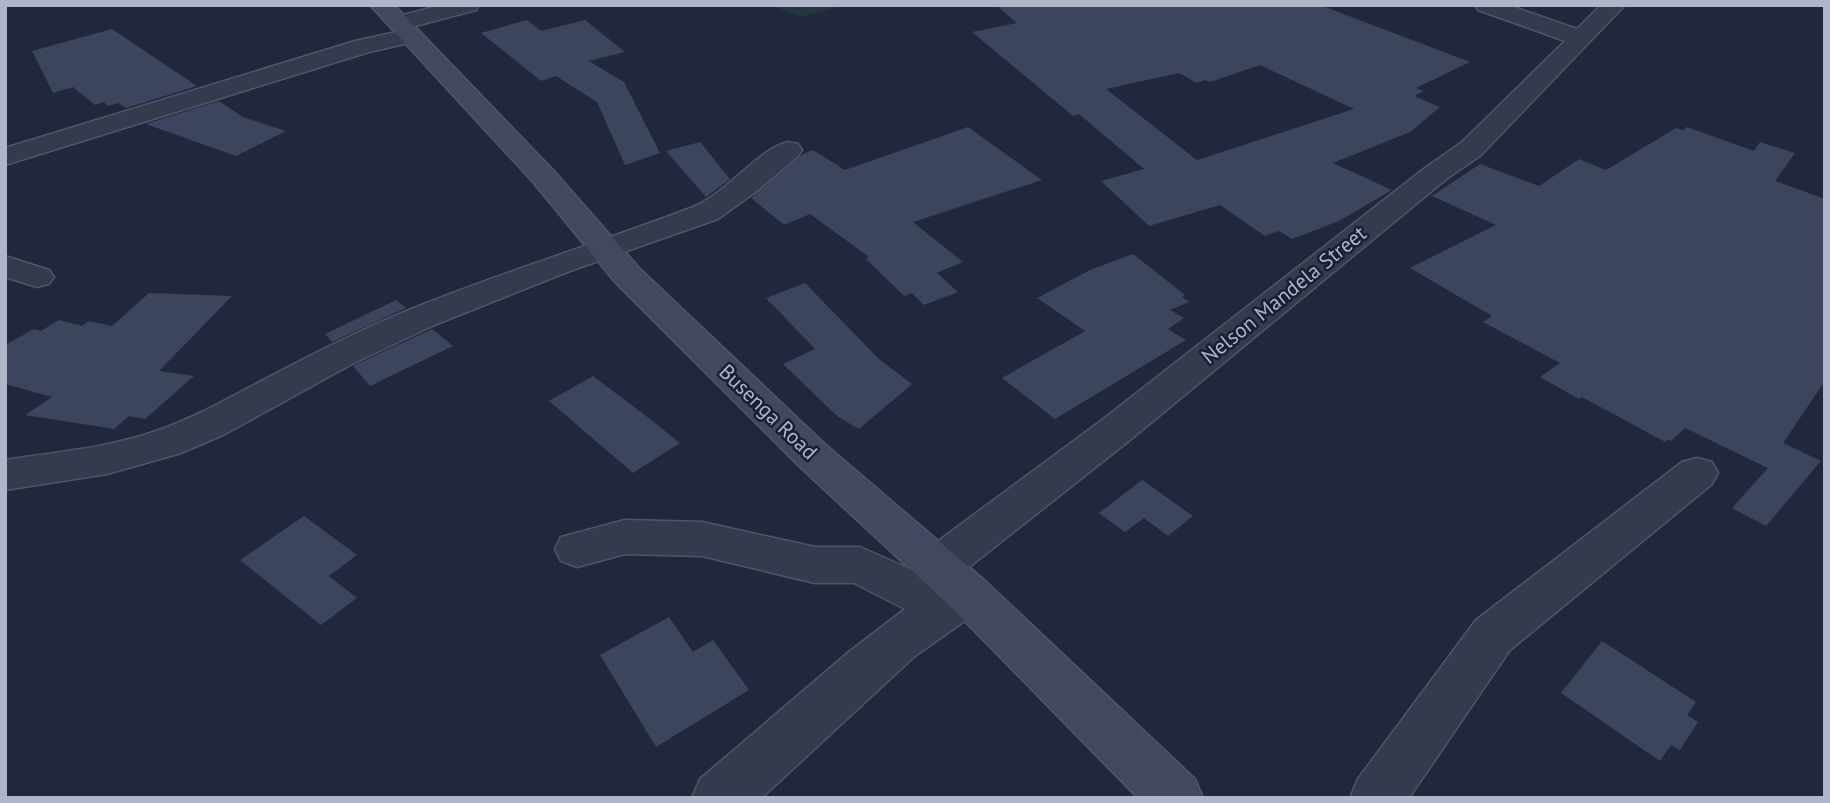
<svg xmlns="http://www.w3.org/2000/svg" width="1830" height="803" viewBox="0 0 1830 803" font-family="'PT Sans',sans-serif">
  <rect width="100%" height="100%" fill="#21283d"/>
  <!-- green -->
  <path fill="#23363e" d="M 771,5 L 845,5 L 801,17 Z"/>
  <!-- building -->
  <g fill="#3c445e" fill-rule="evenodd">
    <path d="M 996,5 L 1320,5 L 1470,62 L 1416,88 L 1424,91 L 1414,96 L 1440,107 L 1410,132 L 1333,163 L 1392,190 L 1339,221 L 1292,239 L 1279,231 L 1265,236 L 1220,205 L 1149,226 L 1101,181 L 1144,169 L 1079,114 L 1073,116 L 972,32 L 1017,23 ZM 1260,65 L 1354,109 L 1197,160 L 1106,89 L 1179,73 L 1197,83 L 1205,80 L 1210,82 Z"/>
    <path d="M 527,20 L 541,31 L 585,20 L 625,52 L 589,61 L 624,82 L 660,153 L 625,165 L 597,102 L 556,76 L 541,81 L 481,33 Z"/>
    <path d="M 112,29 L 197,86 L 126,108 L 118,103 L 108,106 L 104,102 L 95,105 L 73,87 L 53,93 L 32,51 Z"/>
    <path d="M 219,101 L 243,117 L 286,131 L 236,156 L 146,124 Z"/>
    <path d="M 968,127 L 1042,180 L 913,222 L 963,262 L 937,273 L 958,292 L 924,305 L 912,293 L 904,296 L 866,259 L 869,257 L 810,214 L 784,225 L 751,198 L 803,154 L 813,150 L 845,170 Z"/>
    <path d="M 1687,127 L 1754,151 L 1760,142 L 1795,153 L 1775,181 L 1825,199 L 1825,381 L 1783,443 L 1821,461 L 1766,526 L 1732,508 L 1768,468 L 1685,428 L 1671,441 L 1668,439 L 1665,442 L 1582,397 L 1579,399 L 1540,377 L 1560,363 L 1483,322 L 1492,316 L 1410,268 L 1496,225 L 1432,196 L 1480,164 L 1539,186 L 1579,159 L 1606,170 L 1676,128 L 1683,130 Z"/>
    <path d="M 700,142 L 730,179 L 706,197 L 666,151 Z"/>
    <path d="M 1133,254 L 1185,295 L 1182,297 L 1189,302 L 1170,310 L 1184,318 L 1168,329 L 1186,340 L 1055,419 L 1002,378 L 1085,331 L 1037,298 L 1090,270 Z"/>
    <path d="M 805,283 L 879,359 L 912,384 L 859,429 L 838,417 L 783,364 L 815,349 L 766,298 Z"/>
    <path d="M 149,293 L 232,296 L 159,371 L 194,376 L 145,419 L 129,416 L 114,429 L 25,415 L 52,397 L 5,384 L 5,345 L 34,329 L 41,331 L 59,320 L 82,326 L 89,321 L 112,326 Z"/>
    <path d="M 396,300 L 406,308 L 332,342 L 325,334 Z"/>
    <path d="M 432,329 L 453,346 L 370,386 L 353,366 Z"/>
    <path d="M 593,376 L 650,419 L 680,443 L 633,473 L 549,401 Z"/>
    <path d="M 1142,480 L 1193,516 L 1168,536 L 1144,518 L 1125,532 L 1099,513 Z"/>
    <path d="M 304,516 L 357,555 L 329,576 L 357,598 L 321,625 L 240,560 Z"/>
    <path d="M 669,617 L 693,652 L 713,640 L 749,690 L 656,747 L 600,655 Z"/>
    <path d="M 1602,641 L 1696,702 L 1687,715 L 1698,722 L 1680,750 L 1671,745 L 1660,761 L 1561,693 Z"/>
  </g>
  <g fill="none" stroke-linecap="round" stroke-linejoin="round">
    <!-- street casing -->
    <g stroke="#505568" stroke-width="3">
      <g id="street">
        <path d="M 441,5 L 479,5 L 476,10 L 400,30 L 392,28 L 389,23 L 392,18 Z"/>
        <path d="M 1475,5 L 1508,5 L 1577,29 L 1601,5 L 1625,5 L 1481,155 L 1445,180 L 1130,440 L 954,579 L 941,583 L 944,585 L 963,578 L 979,583 L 986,597 L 979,611 L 915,656 L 769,791 L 761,798 L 692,798 L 700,779 L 850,651 L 905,609 L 854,583 L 815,583 L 702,556 L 625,554 L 577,567 L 561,561 L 555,549 L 561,537 L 625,520 L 702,522 L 815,547 L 860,547 L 919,573 L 915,566 L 922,553 L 1102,420 L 1425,168 L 1461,143 L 1565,41 L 1478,10 Z"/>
        <path d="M 410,29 L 418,31 L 422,36 L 418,41 L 369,52 L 5,165 L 5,148 L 355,41 Z"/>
        <path d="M 788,142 L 798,144 L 802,150 L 798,156 L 758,190 L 718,219 L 570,271 L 432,326 L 352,364 L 225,434 L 181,453 L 107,474 L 5,490 L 5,460 C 55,452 108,448 156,431 C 189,420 221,402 252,386 C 303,359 355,332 409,310 C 502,272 599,243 693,207 C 726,194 758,149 788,142 Z"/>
        <path d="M 5,256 L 49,270 L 54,277 L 49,284 L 37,287 L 5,277 Z"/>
        <path d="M 1697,458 L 1712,462 L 1718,473 L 1712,484 L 1510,650 L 1409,798 L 1350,798 L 1358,779 L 1476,620 L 1682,462 Z"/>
      </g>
    </g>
    <!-- secondary casing -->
    <g stroke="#505568" stroke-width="3">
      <path id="secondary" d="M 370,5 L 394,5 L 553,170 L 639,268 L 828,447 L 984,580 L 1195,779 L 1203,798 L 1138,798 L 952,608 L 800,467 L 615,282 L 533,182 Z"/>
    </g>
    <!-- street -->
    <use href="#street" fill="#353b4d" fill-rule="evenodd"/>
    <!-- secondary -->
    <use href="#secondary" fill="#434861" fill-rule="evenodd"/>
  </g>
  <g text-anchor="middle" stroke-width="5" stroke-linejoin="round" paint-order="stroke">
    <!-- street labels -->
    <g font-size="21" fill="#b0b5c9" stroke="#1a2032">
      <text transform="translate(1284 295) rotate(-39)" y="7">Nelson Mandela Street</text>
      <text transform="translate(768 412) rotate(44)" y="7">Busenga Road</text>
    </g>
  </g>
  <!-- border -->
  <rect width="1830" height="803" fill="none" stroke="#b0b5c9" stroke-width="14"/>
</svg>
